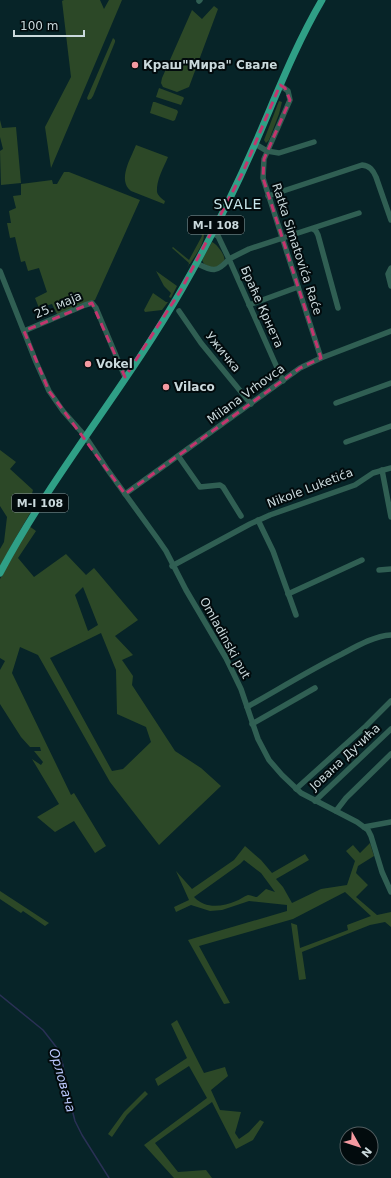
<svg xmlns="http://www.w3.org/2000/svg" width="391" height="1178" viewBox="0 0 391 1178" font-family="'DejaVu Sans',sans-serif">
  <rect width="100%" height="100%" fill="#072428"/>
  <!-- green -->
  <g fill="#2c4827" fill-rule="evenodd">
    <path d="M 64,0 L 100,0 L 104,9 L 109,0 L 122,0 L 51,168 L 45,127 L 71,77 L 62,1 Z"/>
    <path d="M 214,6 L 218,9 L 189,87 L 177,92 L 163,87 L 161,83 L 162,78 L 192,10 L 202,19 Z"/>
    <path d="M 113,38 L 115,40 L 115,42 L 93,96 L 91,99 L 88,100 L 87,98 Z"/>
    <path d="M 159,88 L 183,97 L 184,98 L 181,105 L 156,97 Z"/>
    <path d="M 279,101 L 282,102 L 279,114 L 269,140 L 266,143 L 264,140 Z"/>
    <path d="M 153,102 L 155,102 L 177,110 L 178,112 L 175,120 L 173,121 L 150,113 Z"/>
    <path d="M 0,120 L 2,128 L 16,127 L 21,183 L 1,185 L 0,151 L 3,149 L 0,137 Z"/>
    <path d="M 136,145 L 168,157 C 164,167 156,180 157,192 C 158,196 162,199 165,201 L 164,204 L 131,191 C 117,180 131,158 136,145 Z"/>
    <path d="M 64,172 L 69,172 L 140,200 L 95,300 L 58,316 L 52,304 L 39,308 L 35,298 L 47,292 L 39,268 L 28,271 L 25,261 L 21,262 L 15,237 L 10,238 L 7,223 L 11,223 L 9,211 L 16,208 L 13,196 L 21,195 L 21,184 L 52,180 L 53,184 L 57,184 Z"/>
    <path d="M 199,225 L 201,226 C 210,238 196,254 190,264 L 189,264 L 187,268 L 189,263 L 172,248 L 173,247 L 189,260 L 202,236 L 200,230 L 197,228 Z"/>
    <path d="M 212,242 C 217,244 227,257 224,262 C 223,266 216,267 212,268 L 204,264 L 202,260 Z"/>
    <path d="M 156,271 L 177,286 L 171,298 L 169,297 L 171,293 L 164,286 Z"/>
    <path d="M 153,293 L 166,302 L 168,302 L 162,310 L 145,312 L 144,310 Z"/>
    <path d="M 0,450 L 16,462 L 10,469 L 33,490 C 31,496 32,499 36,503 L 15,539 L 0,567 L 0,549 L 4,542 L 7,517 L 0,506 Z"/>
    <path d="M 29,526 L 36,531 L 18,558 L 34,577 L 66,554 L 86,575 L 94,568 L 138,620 L 115,636 L 133,655 L 122,660 L 133,676 L 132,685 L 175,751 L 201,768 L 221,786 L 159,845 L 110,782 L 38,655 L 20,647 L 12,673 L 71,795 L 74,793 L 106,846 L 95,853 L 74,821 L 55,832 L 37,817 L 59,804 L 32,759 L 41,765 L 43,762 L 34,751 L 41,751 L 40,747 L 30,747 L 21,737 L 0,704 L 0,670 L 5,661 L 0,658 L 0,579 ZM 83,587 L 98,625 L 88,631 L 75,595 ZM 101,633 L 116,670 L 117,714 L 146,727 L 151,742 L 123,769 L 112,771 L 50,658 Z"/>
    <path d="M 370,843 L 374,856 L 358,866 L 356,873 L 368,885 L 356,897 L 377,915 L 391,912 L 391,927 L 385,922 L 370,925 L 302,952 L 306,979 L 299,980 L 291,923 L 297,925 L 300,948 L 348,930 L 347,925 L 371,916 L 345,892 L 293,919 L 199,946 L 230,1003 L 224,1004 L 188,940 L 287,911 L 287,905 L 249,901 L 222,910 L 210,911 L 191,905 L 176,912 L 174,907 L 189,900 L 176,871 L 192,889 L 234,860 L 245,846 L 261,860 L 272,873 L 305,854 L 309,860 L 276,879 L 283,887 L 292,903 L 321,889 L 347,885 L 355,861 L 346,851 L 353,845 L 360,853 ZM 244,860 L 261,873 L 275,892 L 266,889 L 257,897 C 255,897 250,895 248,895 C 244,896 240,900 236,901 C 222,907 205,909 194,897 L 240,864 Z"/>
    <path d="M 0,891 L 49,923 L 45,926 L 23,911 L 21,913 L 0,899 Z"/>
    <path d="M 177,1020 L 204,1073 L 225,1067 L 228,1076 L 211,1090 L 220,1110 L 241,1112 L 235,1133 L 239,1139 L 249,1132 L 260,1120 L 264,1122 L 253,1140 L 236,1149 L 212,1102 L 155,1143 L 178,1172 L 206,1170 L 212,1178 L 174,1178 L 144,1145 L 207,1098 L 189,1066 L 158,1086 L 155,1079 L 187,1058 L 171,1024 Z"/>
    <path d="M 145,1091 L 148,1094 L 127,1115 L 112,1137 L 108,1134 L 124,1112 Z"/>
  </g>
  <g fill="none" stroke-linecap="round" stroke-linejoin="round">
    <!-- stream -->
    <path stroke="#2a3155" stroke-width="1.5" d="M 0,995 L 43,1030 L 57,1048 L 63,1065 L 67,1090 L 75,1121 L 82,1135 L 109,1178"/>
    <!-- minor -->
    <g stroke="#305f53" stroke-width="5.5">
      <path d="M 199,1 L 200,0"/>
      <path d="M 280,85 L 288,91 L 290,100 L 264,159 L 263,178 L 321,358"/>
      <path d="M 255,144 L 267,151 L 279,153 L 314,142"/>
      <path d="M 268,196 L 362,165 C 370,166 373,170 376,177 L 391,220"/>
      <path d="M 313,229 L 316,231 L 318,235 L 338,308"/>
      <path d="M 196,263 C 212,271 216,274 229,259 L 218,236 L 212,233"/>
      <path d="M 391,268 L 388,274 L 391,286"/>
      <path d="M 0,271 L 36,362 L 49,391 L 63,411 L 85,436 L 107,469 L 157,538 L 166,551 L 186,590 L 226,658 L 241,689 L 258,739 L 269,760 L 282,775 L 301,793 L 357,822 L 368,830 L 371,836 L 382,872 L 391,892"/>
      <path d="M 249,305 L 298,287"/>
      <path d="M 179,311 L 201,343 L 251,404"/>
      <path d="M 24,331 L 85,305 L 92,303 L 96,308 L 125,377"/>
      <path d="M 283,381 L 229,259 L 249,249 L 359,213"/>
      <path d="M 336,403 L 391,383"/>
      <path d="M 346,442 L 391,426"/>
      <path d="M 179,457 L 200,487 L 220,485 L 223,487 L 241,516"/>
      <path d="M 382,470 L 391,517"/>
      <path d="M 125,494 L 300,368 L 321,358 L 391,331"/>
      <path d="M 258,520 L 273,551 L 296,615"/>
      <path d="M 172,566 L 250,524 L 270,515 L 355,485 L 373,473 L 391,468"/>
      <path d="M 379,570 L 391,569"/>
      <path d="M 288,594 L 362,560"/>
      <path d="M 247,707 C 279,689 310,670 342,654 C 357,646 374,636 391,635"/>
      <path d="M 252,724 L 315,688"/>
      <path d="M 296,789 L 366,726 L 391,701"/>
      <path d="M 315,801 L 391,729"/>
      <path d="M 336,811 L 346,798 L 391,754"/>
      <path d="M 364,827 L 391,822"/>
    </g>
    <!-- major -->
    <path stroke="#2f9f86" stroke-width="7" d="M 0,573 C 53,473 126,387 182,289 C 209,242 233,194 255,144 C 276,96 295,46 322,0"/>
  </g>
  <!-- marked area -->
  <path fill="none" stroke="#c3356e" stroke-width="3" stroke-dasharray="8 5" stroke-linejoin="round" d="M 280,85 L 285,88 L 290,100 L 264,159 L 263,178 L 321,358 L 300,368 L 125,494 L 49,391 L 24,331 L 92,303 L 125,377 L 181,290 L 243,172 Z"/>
  <!-- markers -->
  <g fill="#f49aa1" stroke="#020b0d" stroke-width="1.5">
    <circle cx="135" cy="65" r="4"/>
    <circle cx="88" cy="364" r="4"/>
    <circle cx="166" cy="387" r="4"/>
  </g>
  <g text-anchor="middle" stroke-width="4" stroke-linejoin="round" paint-order="stroke">
    <!-- shield labels -->
    <g fill="#020b0d" stroke="#8e9b9e" stroke-width="1">
      <rect x="188" y="216" width="56" height="18" rx="3"/>
      <rect x="12" y="494" width="56" height="18" rx="3"/>
    </g>
    <g font-size="11" font-weight="bold" fill="#cad9dc">
      <text x="216" y="229">M-I 108</text>
      <text x="40" y="507">M-I 108</text>
    </g>
    <!-- poi labels -->
    <g font-size="12" font-weight="bold" fill="#cad9dc" stroke="#020b0d" text-anchor="start">
      <text x="143" y="69">Краш"Мира" Свале</text>
      <text x="96" y="368">Vokel</text>
      <text x="174" y="391">Vilaco</text>
    </g>
    <!-- street labels -->
    <g font-size="12" fill="#cad9dc" stroke="#020b0d">
      <text transform="translate(297 249) rotate(72)" y="4">Ratka Simatovića Raće</text>
      <text transform="translate(58 305) rotate(-23)" y="4">25. маја</text>
      <text transform="translate(262 307) rotate(66)" y="4">Браће Крнета</text>
      <text transform="translate(223 352) rotate(51)" y="4">Ужичка</text>
      <text transform="translate(246 394) rotate(-36)" y="4">Milana Vrhovca</text>
      <text transform="translate(310 488) rotate(-21)" y="4">Nikole Luketića</text>
      <text transform="translate(225 638) rotate(61)" y="4">Omladinski put</text>
      <text transform="translate(345 757) rotate(-43)" y="4">Јована Дучића</text>
    </g>
    <!-- water labels -->
    <g font-size="13" font-style="italic" fill="#bcc9fe" stroke="#020b0d">
      <text transform="translate(63 1080) rotate(74)" y="5">Орловача</text>
    </g>
    <!-- quarter labels -->
    <g font-size="14" letter-spacing="1" fill="#c8e8ed" stroke="#020b0d">
      <text x="238" y="209">SVALE</text>
    </g>
  </g>
  <!-- north arrow -->
  <g transform="translate(359 1146) rotate(129)"><circle r="19" fill="#020b0d" stroke="#525d60"/>
  <path d="M0-3L7 15L0 10L-7 15Z" fill="#f49aa1"/>
  <text y="-6" font-size="11" font-weight="bold" text-anchor="middle" fill="#cad9dc">N</text>
  </g>
  <!-- scale -->
  <path d="M14 30v6h70v-6" fill="none" stroke="#cad9dc" stroke-width="2"/>
  <text x="20" y="30" font-size="12" fill="#cad9dc" stroke="#020b0d" stroke-width="3" paint-order="stroke">100 m</text>
</svg>
